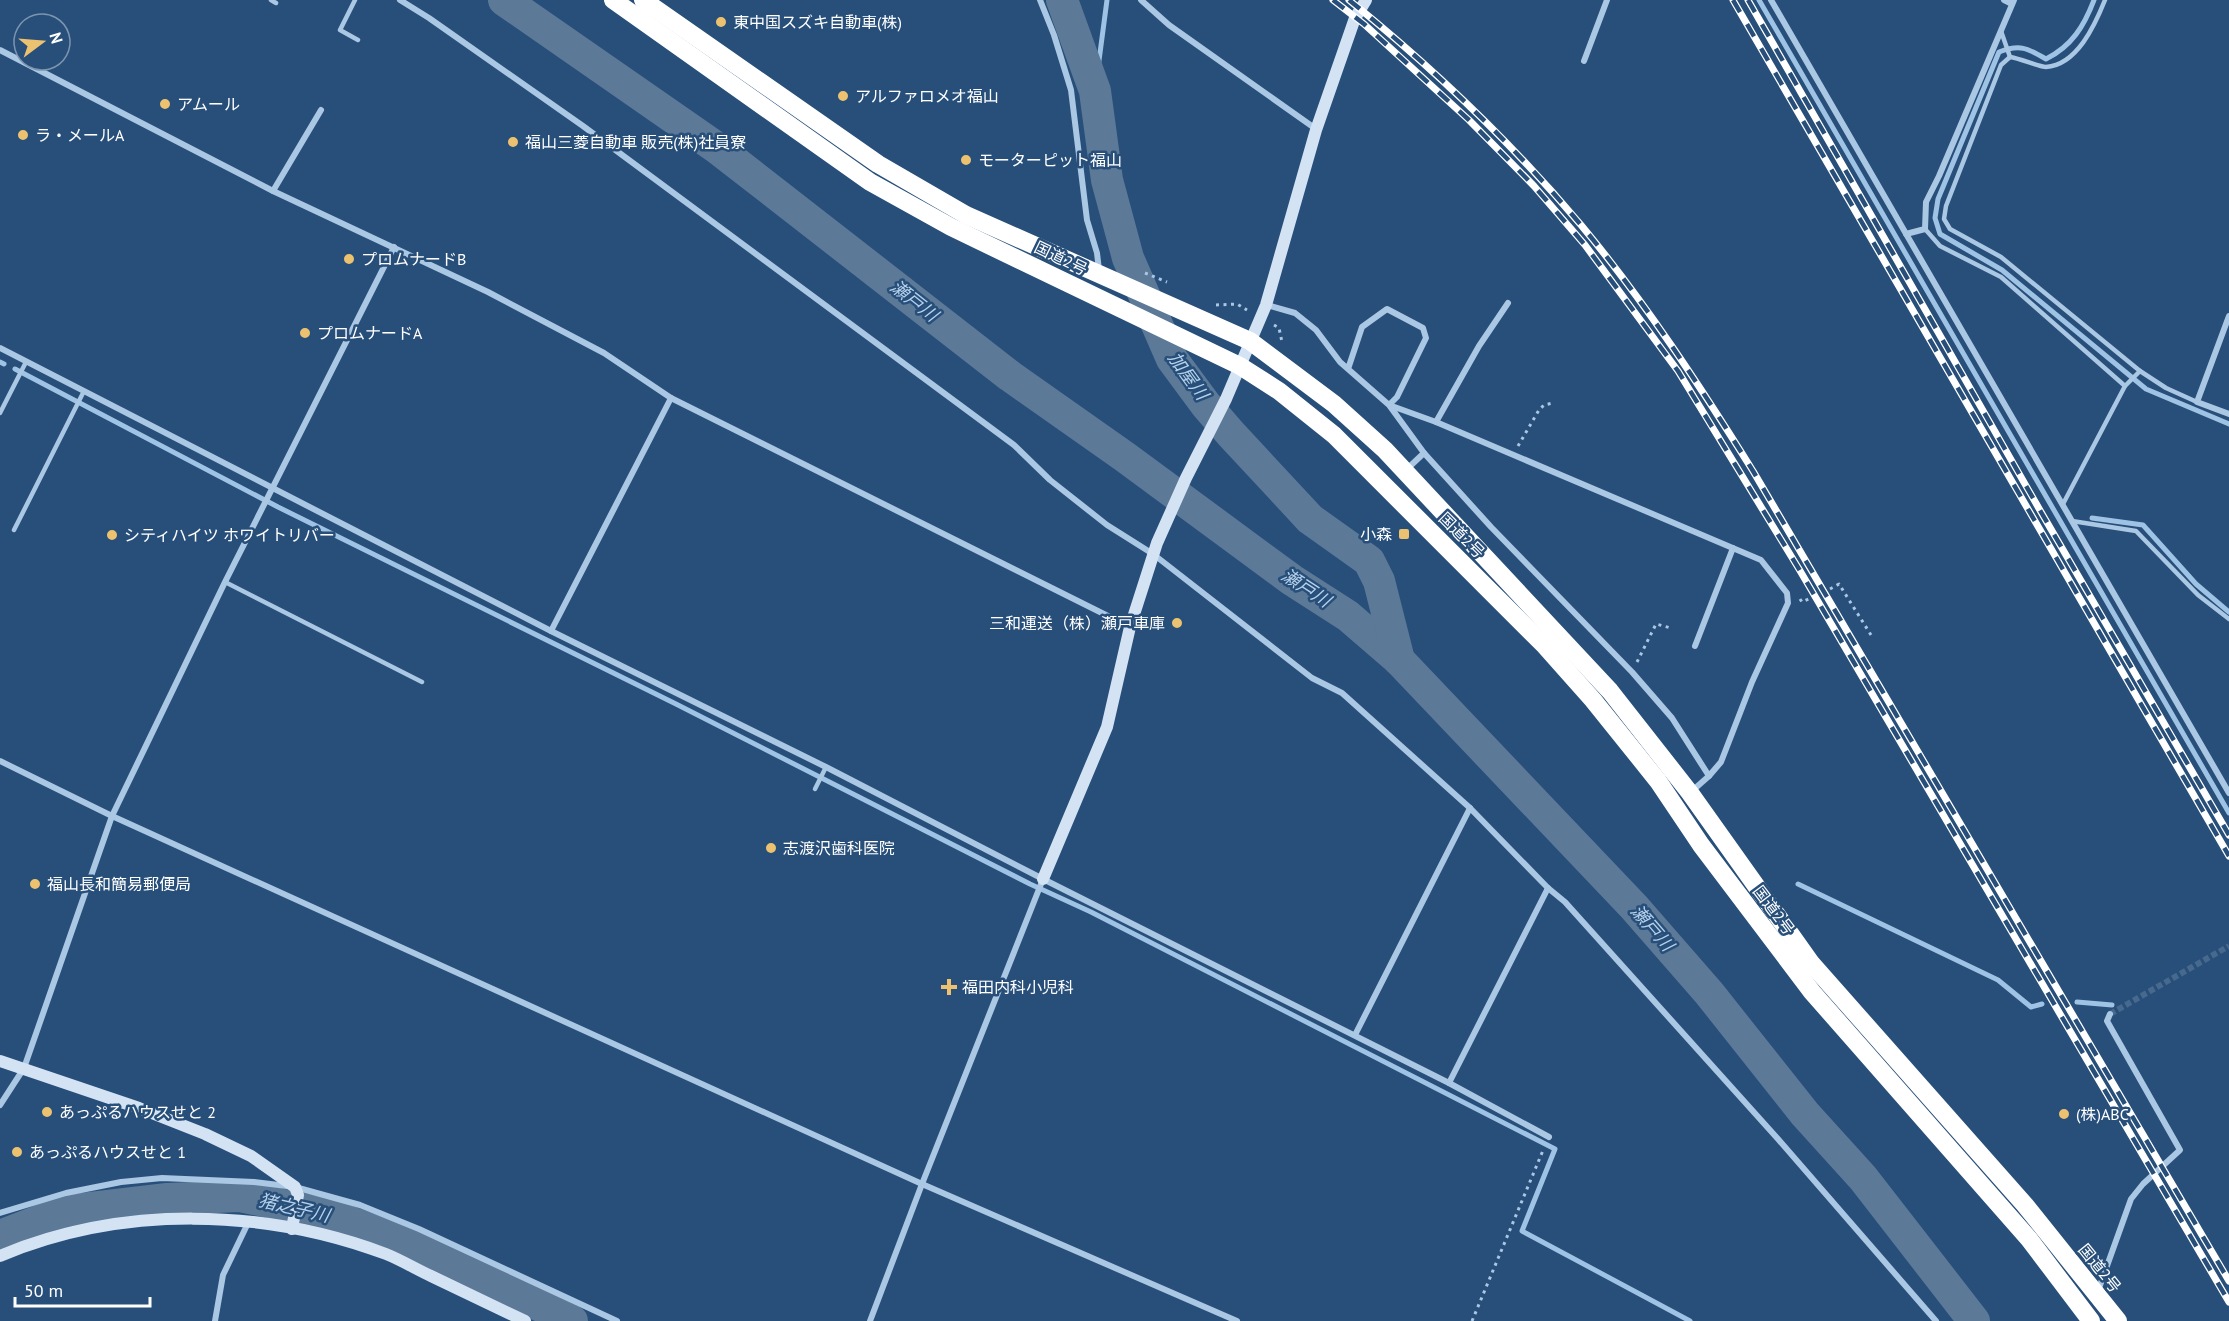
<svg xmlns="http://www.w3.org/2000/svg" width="2229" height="1321" viewBox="0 0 2229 1321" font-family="'PT Sans','Noto Sans JP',sans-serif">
  <rect width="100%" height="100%" fill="#274f7a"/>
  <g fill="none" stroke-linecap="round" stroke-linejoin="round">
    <!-- stream -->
    <g stroke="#9fc3e4" stroke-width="5">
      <path d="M 1759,0 L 2229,813"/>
      <path d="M 2094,0 C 2084,26 2072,46 2046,59 C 2027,48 2020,44 1999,52 L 1938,199 L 1935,218 L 1940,234 L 2002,270 L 2146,389 L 2229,424"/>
      <path d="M 1095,91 L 1107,0"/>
      <path d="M 0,362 L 4,364"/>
      <path d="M 15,369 L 278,507 L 676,704 L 1030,884 L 1091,912 L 1555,1149 L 1522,1231 L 1690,1321"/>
      <path d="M 2092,518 L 2143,525 L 2196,584 L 2229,612"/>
      <path d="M 1798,884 L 1998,980 L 2031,1007 L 2042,1004"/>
      <path d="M 2077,1002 L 2112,1005"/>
    </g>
    <!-- river -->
    <g stroke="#5c7997" stroke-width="32">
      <path d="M 504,0 L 717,148 L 1010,376 L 1125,457 L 1292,580 L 1348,616 L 1399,660 L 1634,907 L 1709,993 L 1805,1114 L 1863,1178 L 1974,1321"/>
      <path d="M 1062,0 L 1095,91 L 1107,180 L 1128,258 L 1172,359 L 1206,405 L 1231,434 L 1310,519 L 1369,561 L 1379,581 L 1399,660"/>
      <path d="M 0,1236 L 65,1211 L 167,1199 L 240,1196 L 332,1215 L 417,1247 L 572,1321"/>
    </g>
    <!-- street-tunnel -->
    <path stroke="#47698e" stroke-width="6" stroke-dasharray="6 3" stroke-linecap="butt" d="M 2110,1014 L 2229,946"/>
    <!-- path -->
    <g stroke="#aac7e4" stroke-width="3" stroke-dasharray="3 4.5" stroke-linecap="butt">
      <path d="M 1145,273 L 1167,282"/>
      <path d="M 1216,305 L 1237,304 L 1247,310"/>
      <path d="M 1274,325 L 1279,328 L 1282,342"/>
      <path d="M 1518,446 L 1539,410 L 1544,405 L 1553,403"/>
      <path d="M 1830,589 L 1839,584 L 1871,635 L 1873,633"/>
      <path d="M 1800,599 L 1802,602 L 1813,597"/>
      <path d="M 1637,662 L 1656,624 L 1671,628"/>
      <path d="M 1472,1321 L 1544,1148"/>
    </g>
    <!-- lane -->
    <g stroke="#aac7e4" stroke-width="4.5">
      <path d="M 271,0 L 276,3"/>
      <path d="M 355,0 L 340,30 L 358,40"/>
      <path d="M 2001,31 L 2010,57 C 2019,58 2040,67 2046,67 C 2077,65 2095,25 2105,0"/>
      <path d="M 2010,57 L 2001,65 L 1946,206 L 1944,219 L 1950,229 L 2001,257 L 2140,371 L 2166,388 L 2197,402"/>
      <path d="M 1925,229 L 1940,246 L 2001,277 L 2125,386 L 2140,371"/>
      <path d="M 0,413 L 26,362"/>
      <path d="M 2063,504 L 2125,386"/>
      <path d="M 2072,521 L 2136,531 L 2198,595 L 2229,619"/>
      <path d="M 14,530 L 84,391"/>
      <path d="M 225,582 L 422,682"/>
      <path d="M 815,789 L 826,767"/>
    </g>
    <!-- street -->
    <g stroke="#aac7e4" stroke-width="6">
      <path d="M 400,0 L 429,18 L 583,126 L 1014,445 L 1050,480 L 1107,525 L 1153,554 L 1312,678 L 1342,693 L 1470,808 L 1548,888 L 1565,902 L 1778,1139 L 1936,1321"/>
      <path d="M 1040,0 L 1054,35 L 1071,90 L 1087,220 L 1097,253 L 1099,270"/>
      <path d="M 1141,0 L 1169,25 L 1316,129"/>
      <path d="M 1771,0 L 2229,793"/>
      <path d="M 2004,0 L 2012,4"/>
      <path d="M 0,50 L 273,191 L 488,292 L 604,353 L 671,398 L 1130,627"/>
      <path d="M 1584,61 L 1607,0"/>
      <path d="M 273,191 L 321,110"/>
      <path d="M 1906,234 L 1925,229 L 1926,202 L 1939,176 L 2014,0"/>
      <path d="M 1267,305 L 1295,313 L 1316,330 L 1340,362 L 1389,405 L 1424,453 L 1491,527 L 1632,672 L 1672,718 L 1709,776 L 1721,762 L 1752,682 L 1788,603 L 1787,593 L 1761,560 L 1436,422 L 1389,405 L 1397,397 L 1426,338 L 1423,328 L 1387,309 L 1362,327 L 1348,369"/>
      <path d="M 2229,316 L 2197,402 L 2229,414"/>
      <path d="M 0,348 L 551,631 L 826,767 L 1043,879 L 1449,1083 L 1549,1137"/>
      <path d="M 1436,422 L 1479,346 L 1508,303"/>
      <path d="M 1407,469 L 1424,453"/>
      <path d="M 551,631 L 671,398"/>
      <path d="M 1695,646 L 1733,548"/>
      <path d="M 0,761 L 112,816 L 922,1184 L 1237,1321"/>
      <path d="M 1692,791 L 1709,776"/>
      <path d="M 1355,1035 L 1470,808"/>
      <path d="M 1449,1083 L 1548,888"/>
      <path d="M 0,1105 L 24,1068 L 112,816 L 225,582 L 394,247"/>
      <path d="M 0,1213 L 66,1193 L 121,1182 L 162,1178 L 254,1182 L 295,1187 L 360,1205 L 419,1229 L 617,1321"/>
      <path d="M 2098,1291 L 2131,1199 L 2143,1184 L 2180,1150 L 2107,1021 L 2110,1014"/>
      <path d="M 215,1321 L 223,1275 L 249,1221"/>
      <path d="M 870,1321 L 922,1184 L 1043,879"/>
    </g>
    <!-- secondary -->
    <g stroke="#d3e3f4" stroke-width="12">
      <path d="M 1043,879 L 1107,727 L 1130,627 L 1157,543 L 1186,478 L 1226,399 L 1266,305 L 1316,130 L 1355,18 L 1366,0"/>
      <path d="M 0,1061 L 139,1108 L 205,1134 L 251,1156 L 295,1187 L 298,1195 L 292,1229"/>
      <path d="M 0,1256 C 121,1205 264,1208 386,1254 C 401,1260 416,1269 431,1276 C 463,1291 494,1306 525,1321"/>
    </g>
    <!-- highway -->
    <g stroke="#fff" stroke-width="18">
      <path d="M 613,0 L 870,182 L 951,227 L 1240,366 L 1279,391 L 1334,435 L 1545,646 L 1593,700 L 1658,781 L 1701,845 L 1812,992 L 2029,1239 L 2091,1321"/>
      <path d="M 643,0 L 878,164 L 966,215 L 1250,341 L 1334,404 L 1385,450 L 1610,691 L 1690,793 L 1811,963 L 2025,1205 L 2118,1321"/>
    </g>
    <!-- rail casing -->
    <g stroke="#fff" stroke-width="7">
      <g id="rail">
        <path d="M 1333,0 L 1364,24 L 1469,120 L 1534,186 L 1585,245 L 1678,371 L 1799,569 L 2229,1302"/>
        <path d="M 1349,0 C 1433,68 1511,142 1581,225 C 1645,302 1700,386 1753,471 L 2229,1281"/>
        <path d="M 1733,0 L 2229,856"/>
        <path d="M 1748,0 L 2041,512 L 2229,835"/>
      </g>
    </g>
    <!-- rail -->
    <use href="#rail" stroke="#274f7a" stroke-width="4.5" stroke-dasharray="14" stroke-linecap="butt"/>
  </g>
  <!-- markers -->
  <g fill="#ecc270" stroke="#274f7a" stroke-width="2">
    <circle cx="721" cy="22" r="6"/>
    <circle cx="843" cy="96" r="6"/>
    <circle cx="165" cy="104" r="6"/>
    <circle cx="23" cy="135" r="6"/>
    <circle cx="513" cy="142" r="6"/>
    <circle cx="966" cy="160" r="6"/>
    <circle cx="349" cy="259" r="6"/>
    <circle cx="305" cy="333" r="6"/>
    <rect x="1398" y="528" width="12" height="12" rx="3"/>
    <circle cx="112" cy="535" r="6"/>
    <circle cx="1177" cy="623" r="6"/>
    <circle cx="771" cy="848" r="6"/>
    <circle cx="35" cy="884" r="6"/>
    <path d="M946 978h6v6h6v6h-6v6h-6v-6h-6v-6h6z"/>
    <circle cx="47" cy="1112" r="6"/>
    <circle cx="2064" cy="1114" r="6"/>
    <circle cx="17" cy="1152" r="6"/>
  </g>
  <g text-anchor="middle" stroke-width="5" stroke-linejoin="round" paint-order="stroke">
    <!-- poi labels -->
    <g font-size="16" fill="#fff" stroke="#274f7a" text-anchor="start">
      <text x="733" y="28">東中国スズキ自動車(株)</text>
      <text x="855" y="102">アルファロメオ福山</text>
      <text x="177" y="110">アムール</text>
      <text x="35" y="141">ラ・メールA</text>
      <text x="525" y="148">福山三菱自動車 販売(株)社員寮</text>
      <text x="978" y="166">モーターピット福山</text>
      <text x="361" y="265">プロムナードB</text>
      <text x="317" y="339">プロムナードA</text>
      <text x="1392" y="540" text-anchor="end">小森</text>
      <text x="124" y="541">シティハイツ ホワイトリバー</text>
      <text x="1165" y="629" text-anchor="end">三和運送（株）瀬戸車庫</text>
      <text x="783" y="854">志渡沢歯科医院</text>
      <text x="47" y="890">福山長和簡易郵便局</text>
      <text x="962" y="993">福田内科小児科</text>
      <text x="59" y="1118">あっぷるハウスせと 2</text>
      <text x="2076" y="1120">(株)ABC</text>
      <text x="29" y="1158">あっぷるハウスせと 1</text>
    </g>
    <!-- street labels -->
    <g font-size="16" fill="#fff" stroke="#274f7a">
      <text transform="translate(1061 258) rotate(26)" y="6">国道2号</text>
      <text transform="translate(1462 535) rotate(45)" y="6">国道2号</text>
      <text transform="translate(1774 910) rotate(53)" y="6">国道2号</text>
      <text transform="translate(2100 1268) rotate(51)" y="6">国道2号</text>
    </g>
    <!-- water labels -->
    <g font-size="18" font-style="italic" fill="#b6d1eb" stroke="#274f7a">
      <text transform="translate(914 301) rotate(38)" y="6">瀬戸川</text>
      <text transform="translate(1188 376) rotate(54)" y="6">加屋川</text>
      <text transform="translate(1306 588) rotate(33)" y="6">瀬戸川</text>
      <text transform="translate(1652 928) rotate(49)" y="6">瀬戸川</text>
      <text transform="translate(294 1208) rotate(13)" y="6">猪之子川</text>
    </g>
  </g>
  <!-- north arrow -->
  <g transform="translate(42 42) rotate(74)"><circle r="28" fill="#274f7a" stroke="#7d95af" stroke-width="1.5"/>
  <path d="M0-4.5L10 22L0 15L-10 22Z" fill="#ecc270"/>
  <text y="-9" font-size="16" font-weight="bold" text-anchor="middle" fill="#ffffff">N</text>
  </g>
  <!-- scale -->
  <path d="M15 1297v9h135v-9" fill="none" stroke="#ffffff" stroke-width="3"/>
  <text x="24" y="1297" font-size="18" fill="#ffffff" stroke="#274f7a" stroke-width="4.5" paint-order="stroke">50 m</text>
</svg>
